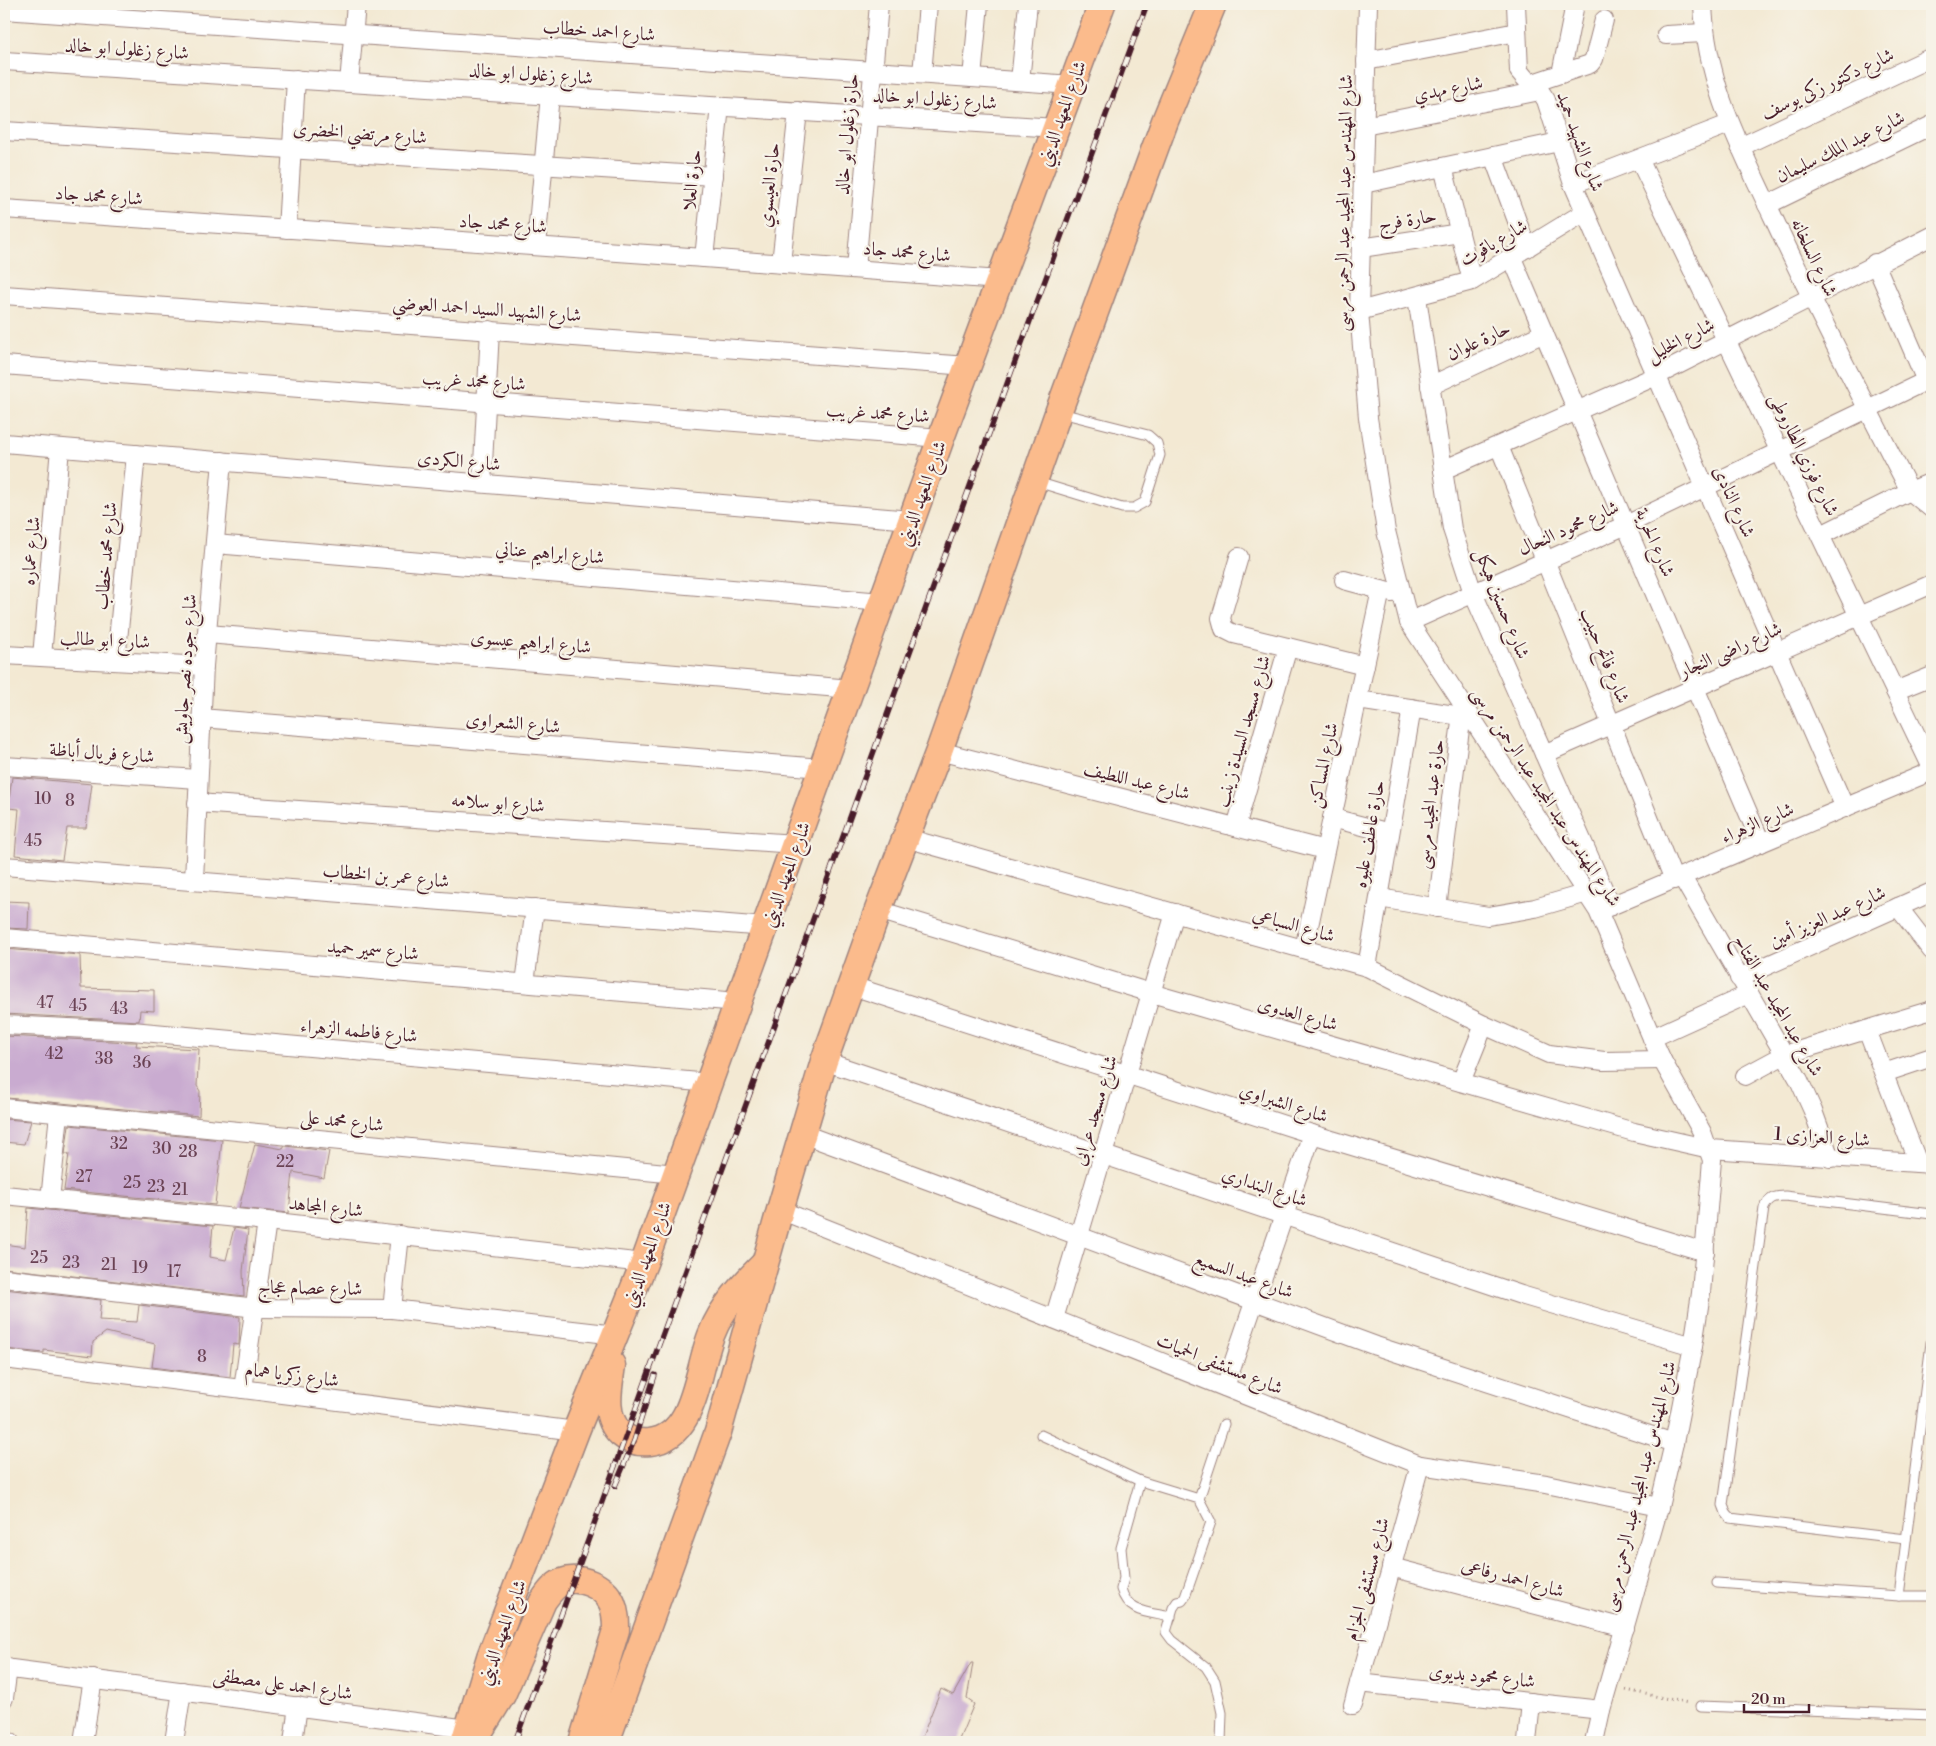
<svg xmlns="http://www.w3.org/2000/svg" width="1936" height="1746" viewBox="0 0 1936 1746" font-family="'Libre Bodoni',Amiri,serif">
  <rect width="100%" height="100%" fill="#f7f3e8"/>
  <filter id="ink" filterUnits="userSpaceOnUse"><feTurbulence type="fractalNoise" baseFrequency=".02" numOctaves="2"/><feDisplacementMap in="SourceGraphic" scale="10" xChannelSelector="R" yChannelSelector="G"/><feConvolveMatrix kernelMatrix="1 2 1 2 8 2 1 2 1" color-interpolation-filters="sRGB"/></filter>
  <filter id="wash" filterUnits="userSpaceOnUse"><feTurbulence type="fractalNoise" baseFrequency=".0096" numOctaves="4" result="noise"/><feDisplacementMap in="SourceGraphic" scale="20" xChannelSelector="R" yChannelSelector="G"/><feGaussianBlur stdDeviation="1.12" result="paint"/><feColorMatrix in="noise" values="0 0 0 0 0 0 0 0 0 0 0 0 0 0 0 0 0 1.4 0 .05"/><feComposite in="paint" operator="in"/></filter>
  <g filter="url(#wash)">
    <rect width="100%" height="100%" fill="#f3e9d3"/>
    <g id="blocks">
      <!-- building -->
      <g fill="#c9abd0">
        <path d="M 12,777 L 92,784 L 86,828 L 67,828 L 62,860 L 15,855 L 19,809 L 8,808 Z"/>
        <path d="M 4,901 L 29,902 L 28,929 L 4,928 Z"/>
        <path d="M 4,949 L 80,955 L 81,988 L 154,990 L 154,1011 L 140,1010 L 139,1021 L 4,1014 Z"/>
        <path d="M 4,1036 L 131,1042 L 137,1042 L 136,1046 L 199,1049 L 197,1086 L 200,1091 L 199,1116 L 7,1098 L 7,1076 L 4,1076 Z"/>
        <path d="M 4,1119 L 31,1121 L 24,1144 L 4,1142 Z"/>
        <path d="M 69,1125 L 222,1140 L 215,1205 L 64,1190 L 69,1154 L 65,1154 Z"/>
        <path d="M 255,1144 L 283,1149 L 285,1146 L 329,1151 L 324,1178 L 293,1172 L 289,1213 L 239,1208 Z"/>
        <path d="M 28,1208 L 213,1226 L 210,1257 L 226,1260 L 234,1228 L 248,1230 L 243,1271 L 244,1296 L 4,1268 L 4,1244 L 25,1247 Z"/>
        <path d="M 4,1289 L 101,1300 L 99,1320 L 137,1322 L 139,1305 L 240,1317 L 239,1345 L 233,1344 L 230,1377 L 152,1367 L 155,1344 L 106,1332 L 93,1342 L 92,1356 L 44,1350 L 44,1353 L 4,1349 L 7,1315 L 4,1316 Z"/>
        <path d="M 971,1663 L 973,1663 L 967,1699 L 974,1704 L 958,1742 L 920,1742 L 941,1689 L 953,1695 Z"/>
      </g>
    </g>
  </g>
  <g filter="url(#ink)">
    <use href="#blocks" fill-opacity="0" stroke="#9e847f" stroke-width="1"/>
    <g fill="none" stroke-linecap="round" stroke-linejoin="round">
      <!-- lane casing -->
      <g stroke="#9e847f" stroke-width="11">
        <g id="lane">
          <path d="M 1037,482 L 1122,508 L 1134,508 L 1145,502 L 1160,455 L 1157,443 L 1148,435 L 1061,413"/>
          <path d="M 1041,1435 L 1140,1481 L 1199,1499"/>
          <path d="M 1140,1481 L 1121,1548 L 1124,1578 L 1121,1589 C 1128,1614 1149,1612 1171,1617"/>
          <path d="M 1906,1539 L 1730,1518 L 1726,1513 L 1723,1505 L 1764,1208 C 1769,1198 1774,1196 1785,1196 L 1932,1214"/>
          <path d="M 1717,1583 L 1899,1596 L 1932,1596"/>
          <path d="M 1899,1596 L 1932,1335"/>
          <path d="M 1701,1706 L 1932,1715"/>
          <path d="M 1221,1742 L 1222,1713 L 1215,1681 L 1206,1667 L 1172,1640 L 1166,1632 L 1173,1608 L 1177,1602 L 1182,1601 L 1185,1597 L 1211,1522 L 1199,1499 L 1224,1424"/>
        </g>
      </g>
      <!-- street casing -->
      <g stroke="#9e847f" stroke-width="20">
        <g id="street">
          <path d="M 1368,4 L 1359,311 L 1368,418 L 1386,531 L 1409,622 L 1598,911 L 1652,1038 L 1662,1060 L 1702,1132 L 1712,1160 L 1701,1293 L 1693,1346 L 1674,1443 L 1659,1507 L 1601,1710 L 1594,1742"/>
          <path d="M 1516,4 L 1519,71 L 1530,84 L 1540,91 L 1546,100 L 1573,184 L 1845,808"/>
          <path d="M 1703,4 C 1706,84 1740,146 1773,217 C 1816,310 1863,401 1910,491 L 1932,509"/>
          <path d="M 4,10 L 1072,85"/>
          <path d="M 1666,35 L 1704,33"/>
          <path d="M 4,61 L 1056,128"/>
          <path d="M 1366,61 L 1517,32"/>
          <path d="M 922,74 L 928,4"/>
          <path d="M 1561,74 L 1575,4"/>
          <path d="M 972,78 L 979,4"/>
          <path d="M 1020,81 L 1028,4"/>
          <path d="M 349,83 L 356,4"/>
          <path d="M 1530,84 L 1590,64 L 1594,59 L 1604,20"/>
          <path d="M 1364,126 L 1540,91"/>
          <path d="M 4,131 L 713,176"/>
          <path d="M 1740,147 L 1932,57"/>
          <path d="M 1493,156 L 1527,248"/>
          <path d="M 1639,159 L 1932,768"/>
          <path d="M 1443,167 L 1472,281"/>
          <path d="M 1363,184 L 1559,142"/>
          <path d="M 1573,184 L 1729,124"/>
          <path d="M 1767,205 L 1932,125"/>
          <path d="M 4,209 L 704,258 L 1000,280"/>
          <path d="M 287,229 L 296,79"/>
          <path d="M 536,246 L 550,95"/>
          <path d="M 1361,248 L 1460,233"/>
          <path d="M 704,258 L 720,106"/>
          <path d="M 1512,258 L 1761,843"/>
          <path d="M 781,263 L 798,111"/>
          <path d="M 1875,263 L 1926,381"/>
          <path d="M 856,269 L 879,4"/>
          <path d="M 4,295 L 968,366"/>
          <path d="M 1417,297 L 1452,529 L 1473,593 L 1611,906"/>
          <path d="M 1359,311 L 1472,281 L 1585,212"/>
          <path d="M 4,365 L 941,438"/>
          <path d="M 1430,386 L 1544,333"/>
          <path d="M 4,443 L 911,520"/>
          <path d="M 1499,446 L 1674,880"/>
          <path d="M 1443,470 L 1656,376 L 1932,236"/>
          <path d="M 482,483 L 490,330"/>
          <path d="M 1821,535 L 1910,491 L 1932,482"/>
          <path d="M 215,544 L 882,602"/>
          <path d="M 1239,557 L 1221,618 L 1224,629 L 1234,634 L 1365,666"/>
          <path d="M 1344,580 L 1392,593"/>
          <path d="M 1409,622 L 1626,525 L 1932,378"/>
          <path d="M 208,634 L 851,689"/>
          <path d="M 4,655 L 204,666"/>
          <path d="M 42,657 L 60,448"/>
          <path d="M 116,661 L 136,454"/>
          <path d="M 1895,691 L 1932,676"/>
          <path d="M 1358,700 L 1461,716"/>
          <path d="M 201,718 L 822,768"/>
          <path d="M 939,751 L 1325,850"/>
          <path d="M 1544,754 L 1932,584"/>
          <path d="M 4,766 L 198,779"/>
          <path d="M 197,803 L 795,844"/>
          <path d="M 1332,818 L 1390,833"/>
          <path d="M 1236,827 L 1288,647"/>
          <path d="M 906,838 L 1367,967 L 1484,1025 L 1549,1054 L 1604,1061 L 1662,1060"/>
          <path d="M 4,866 L 766,927"/>
          <path d="M 1682,877 L 1799,1080 L 1813,1111 L 1830,1158"/>
          <path d="M 194,880 L 204,666 L 222,461"/>
          <path d="M 1379,898 L 1488,916 L 1535,908 L 1587,893"/>
          <path d="M 1898,907 L 1932,951"/>
          <path d="M 1437,908 L 1463,706"/>
          <path d="M 878,910 L 1151,993 L 1634,1132 L 1710,1149 L 1932,1164"/>
          <path d="M 1601,910 L 1932,771"/>
          <path d="M 4,938 L 738,1002"/>
          <path d="M 1304,949 L 1381,590"/>
          <path d="M 1367,967 L 1412,708"/>
          <path d="M 1739,978 L 1932,892"/>
          <path d="M 525,983 L 535,908"/>
          <path d="M 852,986 L 1312,1134 L 1705,1252"/>
          <path d="M 4,1025 L 132,1031 L 710,1083"/>
          <path d="M 1867,1030 L 1918,1163"/>
          <path d="M 1652,1038 L 1749,994"/>
          <path d="M 824,1061 L 1521,1295 L 1693,1346"/>
          <path d="M 1884,1073 L 1932,1057"/>
          <path d="M 1745,1076 L 1784,1055 L 1932,1010"/>
          <path d="M 1461,1082 L 1484,1025"/>
          <path d="M 4,1108 L 676,1174"/>
          <path d="M 803,1134 L 1376,1346 L 1674,1443"/>
          <path d="M 4,1195 L 267,1221 L 644,1263"/>
          <path d="M 50,1200 L 59,1114"/>
          <path d="M 780,1210 L 1420,1465 L 1546,1484 L 1659,1507"/>
          <path d="M 4,1278 L 256,1308 L 392,1309 L 616,1335"/>
          <path d="M 392,1309 L 400,1235"/>
          <path d="M 1054,1319 L 1175,913"/>
          <path d="M 4,1359 L 576,1431"/>
          <path d="M 1225,1387 L 1312,1134"/>
          <path d="M 243,1389 L 267,1221"/>
          <path d="M 1391,1567 L 1625,1628"/>
          <path d="M 4,1668 L 468,1729"/>
          <path d="M 1359,1683 L 1601,1710"/>
          <path d="M 4,1698 L 8,1668"/>
          <path d="M 1353,1705 L 1420,1465"/>
          <path d="M 4,1741 L 10,1742"/>
          <path d="M 83,1742 L 93,1679"/>
          <path d="M 174,1742 L 182,1691"/>
          <path d="M 293,1742 L 298,1706"/>
          <path d="M 1527,1742 L 1531,1702"/>
        </g>
      </g>
      <!-- primary casing -->
      <g stroke="#9e847f" stroke-width="29">
        <g id="primary">
          <path d="M 612,1365 C 609,1388 602,1416 621,1434 C 629,1441 640,1443 650,1442 C 697,1437 697,1367 712,1333 C 722,1307 743,1285 762,1266"/>
          <path d="M 464,1742 L 490,1657 L 576,1431 L 644,1263 L 941,438 L 1102,4"/>
          <path d="M 473,1742 L 502,1695 L 543,1601 C 548,1594 553,1586 562,1582 C 580,1575 604,1586 612,1603 C 616,1612 616,1621 616,1630 L 582,1742"/>
          <path d="M 606,1742 L 718,1432 L 780,1210 L 824,1061 L 878,910 L 939,751 L 1058,413 L 1165,121 L 1213,4"/>
        </g>
      </g>
      <!-- path -->
      <path stroke="#9e847f" stroke-width="3" stroke-dasharray="1 4" stroke-linecap="butt" d="M 1626,1690 L 1688,1703"/>
      <!-- lane -->
      <use href="#lane" stroke="#fff" stroke-width="9"/>
      <!-- street -->
      <use href="#street" stroke="#fff" stroke-width="18"/>
      <!-- primary -->
      <use href="#primary" stroke="#fbbb8c" stroke-width="26"/>
      <!-- rail casing -->
      <g stroke="#4a1f2b" stroke-width="5.5">
        <g id="rail">
          <path d="M 615,1486 L 634,1441 L 655,1375"/>
          <path d="M 515,1742 L 1020,348 L 1147,4"/>
        </g>
      </g>
      <!-- rail -->
      <use href="#rail" stroke="#f7f3e8" stroke-width="4" stroke-dasharray="11" stroke-linecap="butt"/>
    </g>
  </g>
  <g text-anchor="middle" stroke-width="4.5" stroke-linejoin="round" paint-order="stroke">
    <!-- number labels -->
    <g font-size="16" fill="#6a4254">
      <text x="43" y="804">10</text>
      <text x="70" y="806">8</text>
      <text x="33" y="846">45</text>
      <text x="45" y="1008">47</text>
      <text x="78" y="1011">45</text>
      <text x="119" y="1014">43</text>
      <text x="54" y="1059">42</text>
      <text x="104" y="1064">38</text>
      <text x="142" y="1068">36</text>
      <text x="119" y="1149">32</text>
      <text x="162" y="1154">30</text>
      <text x="188" y="1157">28</text>
      <text x="285" y="1167">22</text>
      <text x="84" y="1182">27</text>
      <text x="132" y="1188">25</text>
      <text x="156" y="1192">23</text>
      <text x="180" y="1195">21</text>
      <text x="39" y="1263">25</text>
      <text x="71" y="1268">23</text>
      <text x="109" y="1270">21</text>
      <text x="140" y="1273">19</text>
      <text x="174" y="1277">17</text>
      <text x="202" y="1362">8</text>
    </g>
    <!-- street labels -->
    <g font-size="19" fill="#4a1f2b" stroke="#f7f3e8">
      <text transform="translate(599 30) rotate(4)" y="7">شارع احمد خطاب</text>
      <text transform="translate(127 48) rotate(4)" y="7">شارع زغلول ابو خالد</text>
      <text transform="translate(531 73) rotate(4)" y="7">شارع زغلول ابو خالد</text>
      <text transform="translate(1827 83) rotate(-25)" y="7">شارع دكتور زكى يوسف</text>
      <text transform="translate(1448 88) rotate(-11)" y="7">شارع مهدي</text>
      <text transform="translate(935 98) rotate(4)" y="7">شارع زغلول ابو خالد</text>
      <text transform="translate(1061 113) rotate(-70)" y="7">شارع المعهد الديني</text>
      <text transform="translate(360 132) rotate(4)" y="7">شارع مرتضي الخضرى</text>
      <text transform="translate(846 134) rotate(-85)" y="7">حارة زغلول ابو خالد</text>
      <text transform="translate(1581 141) rotate(70)" y="7">شارع الشهيد حميد</text>
      <text transform="translate(1840 146) rotate(-26)" y="7">شارع عبد الملك سليمان</text>
      <text transform="translate(691 180) rotate(-84)" y="7">حارة العلا</text>
      <text transform="translate(768 185) rotate(-84)" y="7">حارة العيسوي</text>
      <text transform="translate(99 195) rotate(4)" y="7">شارع محمد جاد</text>
      <text transform="translate(1343 203) rotate(-89)" y="7">شارع المهندس عبد المجيد عبد الرحمن مرسى</text>
      <text transform="translate(1407 219) rotate(-9)" y="7">حارة فرج</text>
      <text transform="translate(503 223) rotate(4)" y="7">شارع محمد جاد</text>
      <text transform="translate(1493 242) rotate(-30)" y="7">شارع ياقوت</text>
      <text transform="translate(907 251) rotate(5)" y="7">شارع محمد جاد</text>
      <text transform="translate(1815 257) rotate(65)" y="7">شارع السلخانه</text>
      <text transform="translate(487 308) rotate(4)" y="7">شارع الشهيد السيد احمد العوضي</text>
      <text transform="translate(1680 339) rotate(-27)" y="7">شارع الخليل</text>
      <text transform="translate(1478 340) rotate(-25)" y="7">حارة علوان</text>
      <text transform="translate(474 380) rotate(4)" y="7">شارع محمد غريب</text>
      <text transform="translate(878 412) rotate(4)" y="7">شارع محمد غريب</text>
      <text transform="translate(1805 454) rotate(64)" y="7">شارع فوزي الطاروطى</text>
      <text transform="translate(459 460) rotate(5)" y="7">شارع الكردى</text>
      <text transform="translate(921 493) rotate(-70)" y="7">شارع المعهد الديني</text>
      <text transform="translate(1735 501) rotate(66)" y="7">شارع النادى</text>
      <text transform="translate(1568 527) rotate(-24)" y="7">شارع محمود النحال</text>
      <text transform="translate(1656 542) rotate(67)" y="7">شارع الحرية</text>
      <text transform="translate(30 551) rotate(-85)" y="7">شارع عماره</text>
      <text transform="translate(550 552) rotate(5)" y="7">شارع ابراهيم عناني</text>
      <text transform="translate(105 556) rotate(-85)" y="7">شارع محمد خطاب</text>
      <text transform="translate(1503 603) rotate(68)" y="7">شارع حسنين هيكل</text>
      <text transform="translate(105 639) rotate(3)" y="7">شارع ابو طالب</text>
      <text transform="translate(531 641) rotate(5)" y="7">شارع ابراهيم عيسوى</text>
      <text transform="translate(1730 649) rotate(-24)" y="7">شارع راضى النجار</text>
      <text transform="translate(1606 655) rotate(68)" y="7">شارع فاتح حبيب</text>
      <text transform="translate(184 669) rotate(-86)" y="7">شارع جوده نصر جاويش</text>
      <text transform="translate(513 722) rotate(5)" y="7">شارع الشعراوى</text>
      <text transform="translate(1242 731) rotate(-74)" y="7">شارع مسجد السيدة زينب</text>
      <text transform="translate(102 752) rotate(4)" y="7">شارع فريال أباظة</text>
      <text transform="translate(1322 765) rotate(-78)" y="7">شارع المساكن</text>
      <text transform="translate(1137 780) rotate(14)" y="7">شارع عبد اللطيف</text>
      <text transform="translate(1547 796) rotate(57)" y="7">شارع المهندس عبد المجيد عبد الرحمن مرسى</text>
      <text transform="translate(498 802) rotate(4)" y="7">شارع ابو سلامه</text>
      <text transform="translate(1429 804) rotate(-83)" y="7">حارة عبد المجيد مرسى</text>
      <text transform="translate(1757 822) rotate(-23)" y="7">شارع الزهراء</text>
      <text transform="translate(1368 834) rotate(-80)" y="7">حارة عاطف عليوه</text>
      <text transform="translate(785 874) rotate(-70)" y="7">شارع المعهد الديني</text>
      <text transform="translate(386 875) rotate(5)" y="7">شارع عمر بن الخطاب</text>
      <text transform="translate(1827 916) rotate(-24)" y="7">شارع عبد العزيز أمين</text>
      <text transform="translate(1294 924) rotate(16)" y="7">شارع السباعي</text>
      <text transform="translate(373 949) rotate(5)" y="7">شارع سمير حميد</text>
      <text transform="translate(1779 1005) rotate(60)" y="7">شارع عبد المجيد عبد الفتاح</text>
      <text transform="translate(1298 1013) rotate(16)" y="7">شارع العدوى</text>
      <text transform="translate(359 1030) rotate(5)" y="7">شارع فاطمه الزهراء</text>
      <text transform="translate(1284 1102) rotate(18)" y="7">شارع الشبراوي</text>
      <text transform="translate(1094 1110) rotate(-73)" y="7">شارع مسجد عرابى</text>
      <text transform="translate(342 1120) rotate(6)" y="7">شارع محمد على</text>
      <text transform="translate(1822 1136) rotate(4)" y="7">شارع العزازى 1</text>
      <text transform="translate(1265 1186) rotate(19)" y="7">شارع البنداري</text>
      <text transform="translate(326 1206) rotate(6)" y="7">شارع المجاهد</text>
      <text transform="translate(646 1254) rotate(-70)" y="7">شارع المعهد الديني</text>
      <text transform="translate(1244 1274) rotate(20)" y="7">شارع عبد السميع</text>
      <text transform="translate(310 1287) rotate(1)" y="7">شارع عصام عجاج</text>
      <text transform="translate(1220 1363) rotate(22)" y="7">شارع مستشفى الحميات</text>
      <text transform="translate(292 1374) rotate(7)" y="7">شارع زكريا همام</text>
      <text transform="translate(1638 1486) rotate(-76)" y="7">شارع المهندس عبد المجيد عبد الرحمن مرسى</text>
      <text transform="translate(1513 1577) rotate(15)" y="7">شارع احمد رفاعى</text>
      <text transform="translate(1366 1579) rotate(-75)" y="7">شارع مستشفى الجزام</text>
      <text transform="translate(501 1632) rotate(-70)" y="7">شارع المعهد الديني</text>
      <text transform="translate(1482 1675) rotate(6)" y="7">شارع محمود بديوى</text>
      <text transform="translate(283 1683) rotate(8)" y="7">شارع احمد على مصطفى</text>
    </g>
  </g>
  <!-- margin -->
  <rect width="1936" height="1746" fill="none" stroke="#f7f3e8" stroke-width="20"/>
  <!-- scale -->
  <path d="M1744 1704v8h65v-8" fill="none" stroke="#4a1f2b" stroke-width="2.5"/>
  <text x="1751" y="1704" font-size="15" fill="#4a1f2b" stroke="#f7f3e8" stroke-width="4" paint-order="stroke">20 m</text>
</svg>
